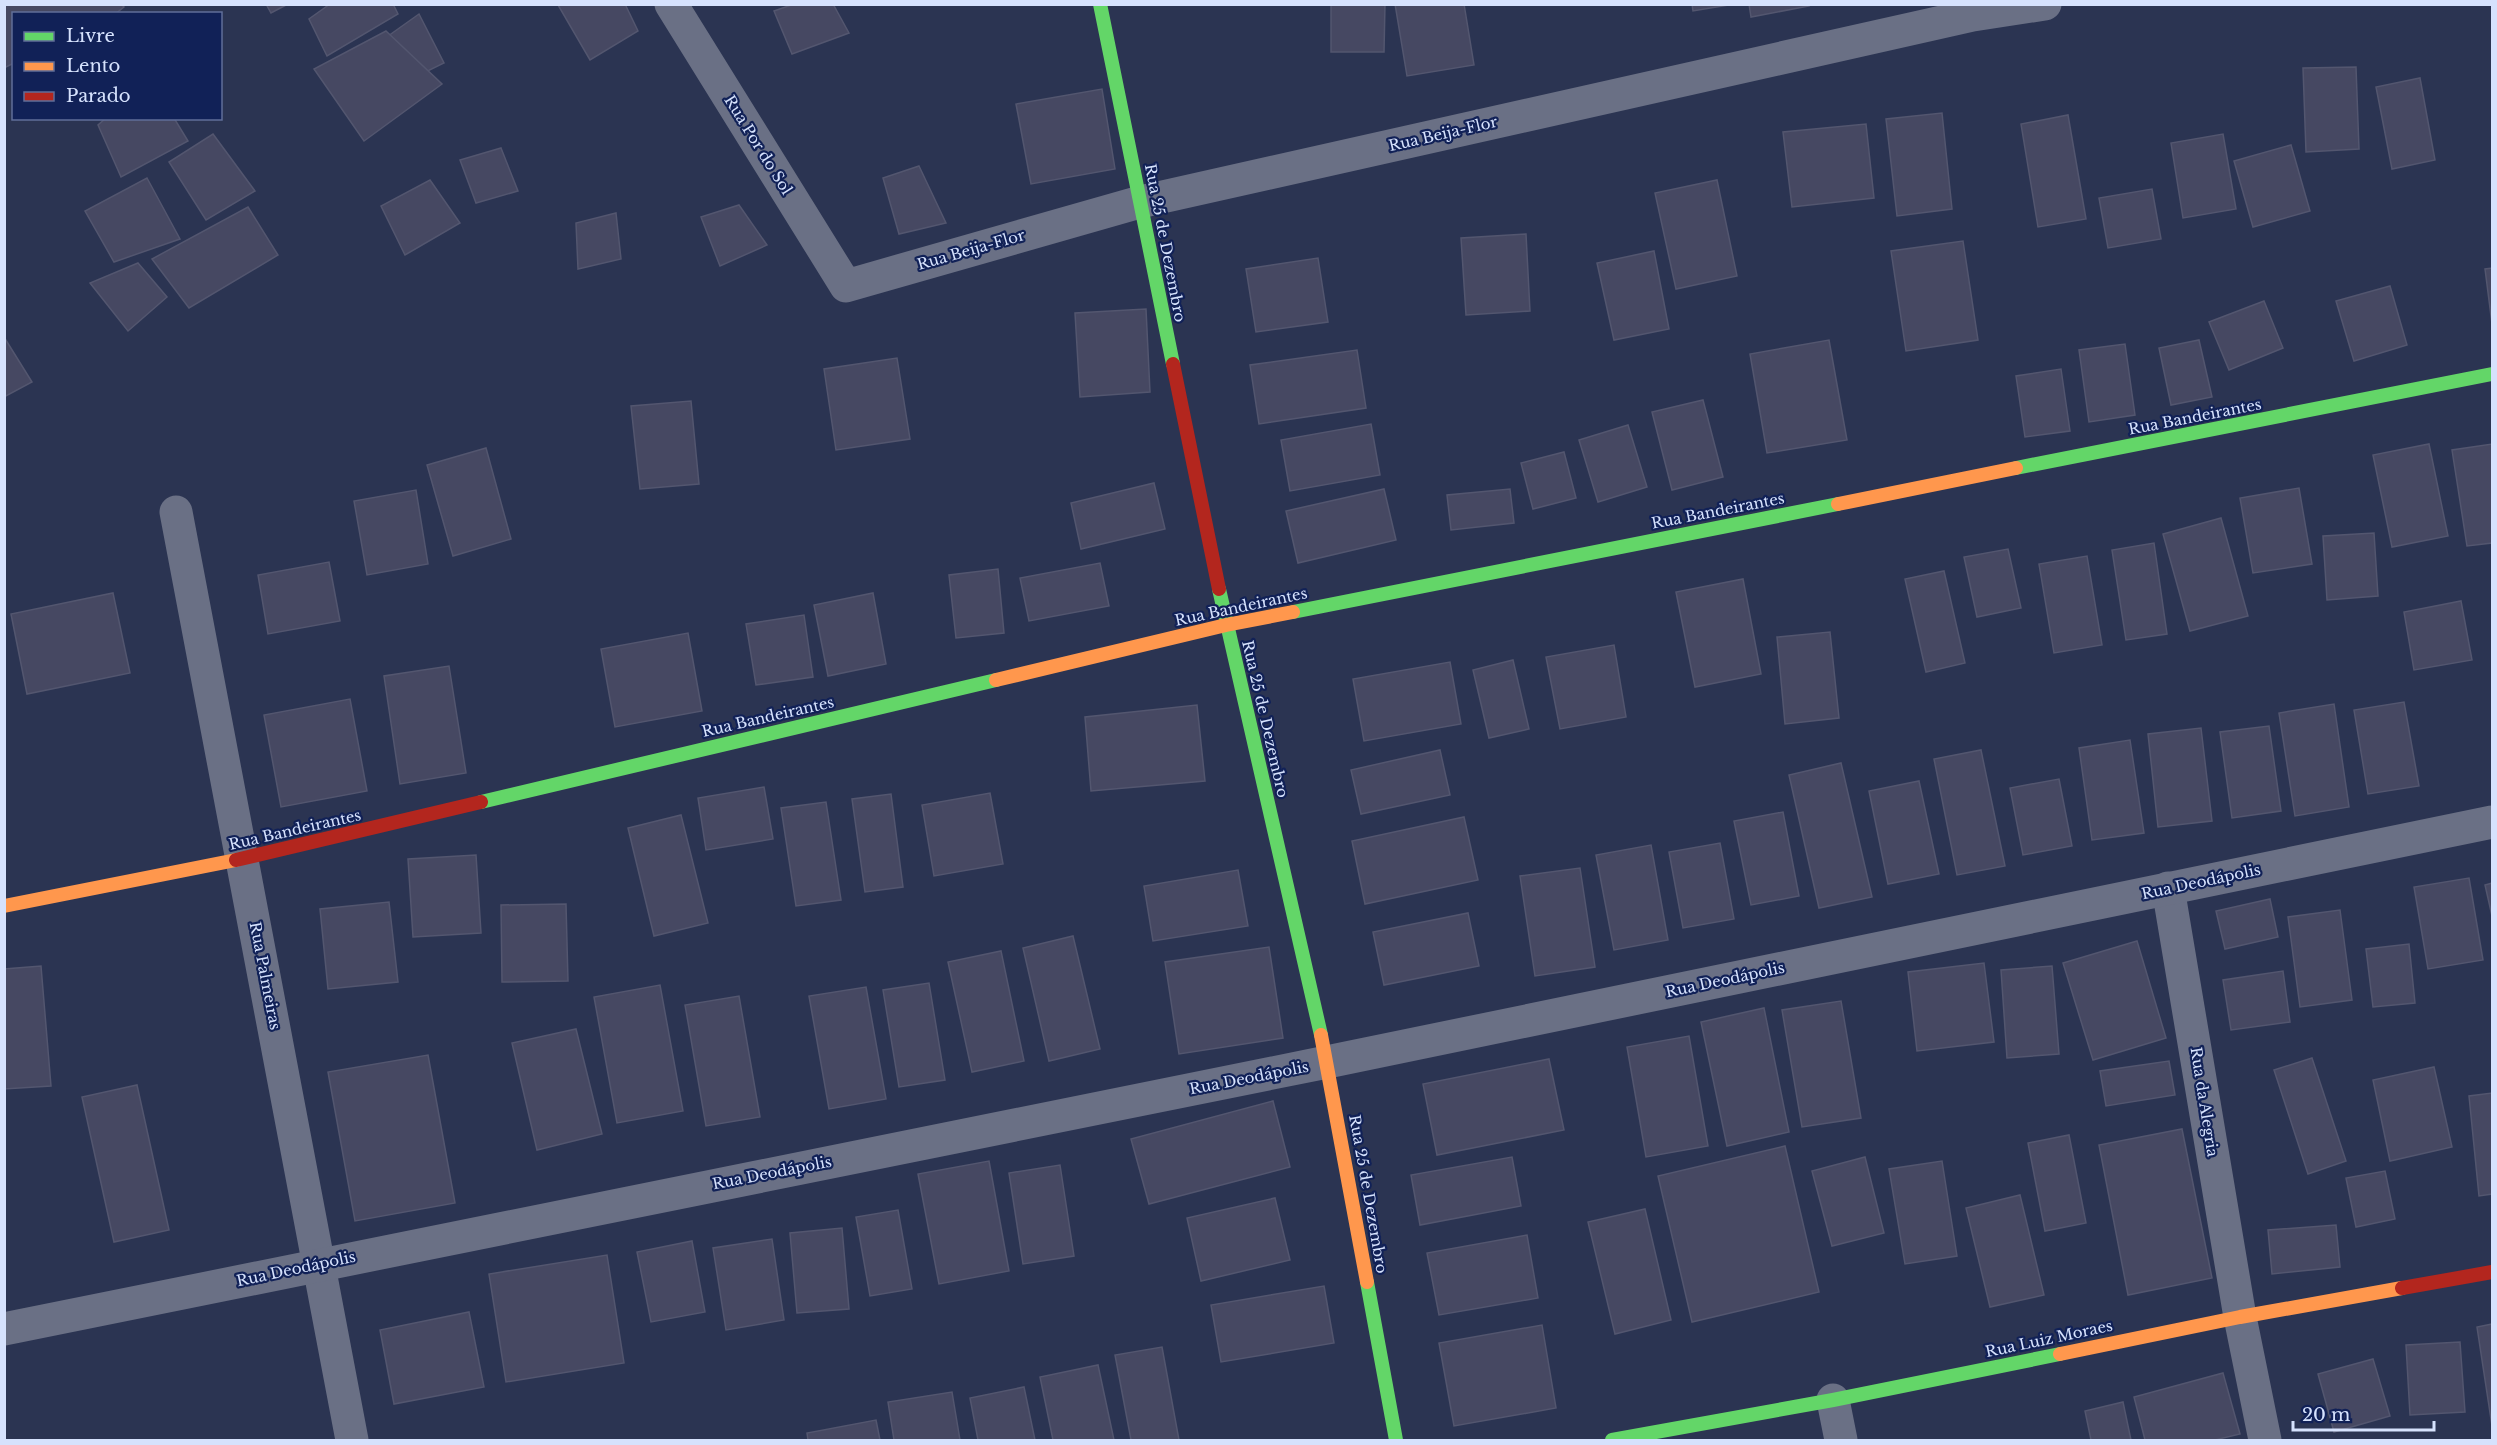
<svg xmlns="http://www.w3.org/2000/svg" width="2497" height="1445" viewBox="0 0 2497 1445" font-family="'Libre Baskerville',serif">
  <rect width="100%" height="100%" fill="#2b3452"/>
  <!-- building -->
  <g fill="#464862" stroke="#53566f" stroke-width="1.5">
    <path d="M 4,4 L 121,4 L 124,7 L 115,14 L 14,14 L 14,63 L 4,68 Z"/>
    <path d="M 266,4 L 288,4 L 271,13 Z"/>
    <path d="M 330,4 L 393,4 L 398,14 L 327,56 L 309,19 Z"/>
    <path d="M 625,4 L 638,31 L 590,60 L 558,5 Z"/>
    <path d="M 794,4 L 833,4 L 849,33 L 792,54 L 774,11 Z"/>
    <path d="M 1331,4 L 1385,4 L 1384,52 L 1331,52 Z"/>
    <path d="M 1395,4 L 1464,4 L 1474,65 L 1407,76 Z"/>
    <path d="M 1692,4 L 1728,4 L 1728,5 L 1693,11 Z"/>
    <path d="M 1749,4 L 1808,4 L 1809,6 L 1751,17 Z"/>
    <path d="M 419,14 L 444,63 L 395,87 L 370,49 Z"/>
    <path d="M 386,31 L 442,84 L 364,141 L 314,69 Z"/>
    <path d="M 2356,67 L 2359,149 L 2306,152 L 2303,68 Z"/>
    <path d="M 2420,78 L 2435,160 L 2392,169 L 2376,87 Z"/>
    <path d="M 1102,89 L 1115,169 L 1031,184 L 1016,104 Z"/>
    <path d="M 1942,113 L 1952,209 L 1897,216 L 1886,119 Z"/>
    <path d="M 2068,115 L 2086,219 L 2038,227 L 2021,124 Z"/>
    <path d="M 106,118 L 174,118 L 188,141 L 121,177 L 98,125 Z"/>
    <path d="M 1866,124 L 1874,198 L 1792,207 L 1783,132 Z"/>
    <path d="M 213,134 L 255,191 L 206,220 L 169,162 Z"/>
    <path d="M 2223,134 L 2236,209 L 2183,218 L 2171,143 Z"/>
    <path d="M 2291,145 L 2310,211 L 2253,227 L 2234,161 Z"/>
    <path d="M 501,148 L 518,191 L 476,203 L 460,160 Z"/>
    <path d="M 919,166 L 946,223 L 899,234 L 883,178 Z"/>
    <path d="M 147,178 L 180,239 L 114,262 L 85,211 Z"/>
    <path d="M 430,180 L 460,223 L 405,255 L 381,206 Z"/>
    <path d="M 1717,180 L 1737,276 L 1676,289 L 1655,193 Z"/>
    <path d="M 2152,189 L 2161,239 L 2108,248 L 2099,198 Z"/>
    <path d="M 739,205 L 767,245 L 720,266 L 701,217 Z"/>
    <path d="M 248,207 L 278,255 L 189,308 L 152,259 Z"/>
    <path d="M 616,213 L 621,259 L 578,269 L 576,223 Z"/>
    <path d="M 1526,234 L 1530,311 L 1466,315 L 1461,238 Z"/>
    <path d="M 1963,241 L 1978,340 L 1906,351 L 1891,251 Z"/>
    <path d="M 1654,251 L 1669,329 L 1614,340 L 1597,263 Z"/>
    <path d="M 1318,258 L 1328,322 L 1256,332 L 1246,269 Z"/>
    <path d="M 138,263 L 167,297 L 128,331 L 90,283 Z"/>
    <path d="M 2492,268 L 2492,324 L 2485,269 Z"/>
    <path d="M 2390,286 L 2407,345 L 2354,361 L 2336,301 Z"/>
    <path d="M 2264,301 L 2283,348 L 2229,370 L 2209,322 Z"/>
    <path d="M 1146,309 L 1150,392 L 1080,397 L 1075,313 Z"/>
    <path d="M 4,337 L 32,382 L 4,397 Z"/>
    <path d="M 1829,340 L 1847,440 L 1767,453 L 1750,354 Z"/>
    <path d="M 2199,340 L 2212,397 L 2171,405 L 2159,348 Z"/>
    <path d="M 2125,344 L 2135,415 L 2089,422 L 2079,350 Z"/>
    <path d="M 1357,350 L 1366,408 L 1259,424 L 1250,365 Z"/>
    <path d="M 897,358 L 910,439 L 836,450 L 824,369 Z"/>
    <path d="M 2061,369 L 2070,431 L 2025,437 L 2016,376 Z"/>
    <path d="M 1703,400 L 1723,477 L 1672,490 L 1652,412 Z"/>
    <path d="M 691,401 L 699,484 L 640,489 L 631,406 Z"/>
    <path d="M 1371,424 L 1380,475 L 1290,491 L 1281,440 Z"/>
    <path d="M 1628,425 L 1647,487 L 1598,502 L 1579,440 Z"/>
    <path d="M 2429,444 L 2448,536 L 2392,547 L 2373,455 Z"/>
    <path d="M 2492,444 L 2492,543 L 2467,546 L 2452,450 Z"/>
    <path d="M 486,448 L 511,539 L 453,556 L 427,465 Z"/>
    <path d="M 1564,452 L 1576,498 L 1533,509 L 1521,463 Z"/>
    <path d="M 1154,483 L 1165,529 L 1081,549 L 1071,503 Z"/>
    <path d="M 2299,488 L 2312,564 L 2253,573 L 2240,498 Z"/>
    <path d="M 1384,489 L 1396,540 L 1298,563 L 1286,511 Z"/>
    <path d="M 1510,489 L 1514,523 L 1451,530 L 1447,495 Z"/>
    <path d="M 416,490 L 428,564 L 367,575 L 354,501 Z"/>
    <path d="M 2221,518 L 2248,616 L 2190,631 L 2163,534 Z"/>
    <path d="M 2374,533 L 2378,596 L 2327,600 L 2323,536 Z"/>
    <path d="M 2154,543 L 2167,634 L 2126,640 L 2112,550 Z"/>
    <path d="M 2008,549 L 2021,608 L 1977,617 L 1964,557 Z"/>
    <path d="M 2087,556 L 2102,645 L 2054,653 L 2039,564 Z"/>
    <path d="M 329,562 L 340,621 L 268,634 L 258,575 Z"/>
    <path d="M 1100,563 L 1109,606 L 1029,621 L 1020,578 Z"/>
    <path d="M 998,569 L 1004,633 L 956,638 L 949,575 Z"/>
    <path d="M 1944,571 L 1965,663 L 1926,672 L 1905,579 Z"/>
    <path d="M 1743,579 L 1761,674 L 1695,687 L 1676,592 Z"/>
    <path d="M 113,593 L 130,673 L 27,694 L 11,614 Z"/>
    <path d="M 873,593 L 886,664 L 828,676 L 814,605 Z"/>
    <path d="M 2461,601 L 2472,660 L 2414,670 L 2404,612 Z"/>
    <path d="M 804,615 L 813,677 L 756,685 L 746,624 Z"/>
    <path d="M 1830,632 L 1839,718 L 1785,724 L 1777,637 Z"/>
    <path d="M 688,633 L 702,711 L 615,727 L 601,649 Z"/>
    <path d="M 1614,645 L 1626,717 L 1560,729 L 1546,657 Z"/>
    <path d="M 1513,660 L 1529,729 L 1489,738 L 1473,670 Z"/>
    <path d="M 1450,662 L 1461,724 L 1364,741 L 1353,679 Z"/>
    <path d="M 449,666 L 466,773 L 400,784 L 384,676 Z"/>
    <path d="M 350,699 L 367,791 L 281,807 L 264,715 Z"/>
    <path d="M 2404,702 L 2419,786 L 2368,794 L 2354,710 Z"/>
    <path d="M 2334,704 L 2349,807 L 2295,816 L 2279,713 Z"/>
    <path d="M 1197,705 L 1205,781 L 1091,791 L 1085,717 Z"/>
    <path d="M 2269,726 L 2281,811 L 2232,818 L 2220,732 Z"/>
    <path d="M 2201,728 L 2212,821 L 2158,827 L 2148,734 Z"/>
    <path d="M 2130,740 L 2144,833 L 2092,840 L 2079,748 Z"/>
    <path d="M 1440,750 L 1450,795 L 1361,814 L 1351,770 Z"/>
    <path d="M 1981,750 L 2005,866 L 1957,875 L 1934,759 Z"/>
    <path d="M 1841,763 L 1872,897 L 1819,908 L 1789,775 Z"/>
    <path d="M 2059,779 L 2072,846 L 2023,855 L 2010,788 Z"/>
    <path d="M 1919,781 L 1939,874 L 1888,884 L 1869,791 Z"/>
    <path d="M 764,787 L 773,839 L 706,850 L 698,798 Z"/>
    <path d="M 990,793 L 1003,864 L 934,876 L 922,805 Z"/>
    <path d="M 891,794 L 903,887 L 865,892 L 852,799 Z"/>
    <path d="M 826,802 L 841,900 L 796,906 L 781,808 Z"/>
    <path d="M 1783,812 L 1799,896 L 1751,905 L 1734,821 Z"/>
    <path d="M 681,815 L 708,923 L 654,936 L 628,828 Z"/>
    <path d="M 1464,817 L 1478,880 L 1365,904 L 1352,841 Z"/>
    <path d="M 1720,843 L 1734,919 L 1683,928 L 1669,852 Z"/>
    <path d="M 1651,845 L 1668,940 L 1614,950 L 1596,855 Z"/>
    <path d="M 476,855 L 481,933 L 413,937 L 408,859 Z"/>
    <path d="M 1580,868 L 1595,967 L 1535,976 L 1520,876 Z"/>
    <path d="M 1238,870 L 1248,926 L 1153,941 L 1144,886 Z"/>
    <path d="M 2469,878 L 2483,960 L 2428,969 L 2414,887 Z"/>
    <path d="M 2492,883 L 2492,916 L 2485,885 Z"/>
    <path d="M 2270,899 L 2278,937 L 2225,949 L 2216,911 Z"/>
    <path d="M 389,902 L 398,982 L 328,989 L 320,909 Z"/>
    <path d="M 566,904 L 568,981 L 502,982 L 501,905 Z"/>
    <path d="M 2340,910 L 2352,1000 L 2300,1007 L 2288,917 Z"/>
    <path d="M 1468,913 L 1479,966 L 1384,985 L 1373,932 Z"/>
    <path d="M 1073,936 L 1100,1049 L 1049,1061 L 1023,948 Z"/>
    <path d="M 2137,941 L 2166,1038 L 2093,1060 L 2063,963 Z"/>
    <path d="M 2409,944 L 2415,1003 L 2373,1007 L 2366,949 Z"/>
    <path d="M 1269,947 L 1283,1038 L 1179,1054 L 1165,962 Z"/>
    <path d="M 1001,951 L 1024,1061 L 972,1072 L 948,962 Z"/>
    <path d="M 1984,963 L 1994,1042 L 1917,1051 L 1908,972 Z"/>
    <path d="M 41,966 L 51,1086 L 4,1089 L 4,969 Z"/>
    <path d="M 2052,966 L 2059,1054 L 2007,1058 L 2001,970 Z"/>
    <path d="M 2283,971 L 2290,1022 L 2231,1030 L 2223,980 Z"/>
    <path d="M 929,983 L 945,1080 L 899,1087 L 883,990 Z"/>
    <path d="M 660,985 L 683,1111 L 617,1123 L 594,997 Z"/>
    <path d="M 866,987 L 886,1099 L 829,1109 L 809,996 Z"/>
    <path d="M 739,996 L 760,1117 L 706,1126 L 685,1005 Z"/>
    <path d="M 1841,1001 L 1861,1118 L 1802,1127 L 1782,1010 Z"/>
    <path d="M 1764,1008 L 1789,1132 L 1727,1146 L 1701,1022 Z"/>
    <path d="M 576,1029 L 602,1134 L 537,1150 L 512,1043 Z"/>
    <path d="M 1689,1036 L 1708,1146 L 1646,1157 L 1627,1047 Z"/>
    <path d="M 428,1055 L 455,1203 L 355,1221 L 328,1072 Z"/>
    <path d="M 2312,1058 L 2346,1161 L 2308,1174 L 2274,1070 Z"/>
    <path d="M 1549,1059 L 1564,1130 L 1437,1155 L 1423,1084 Z"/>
    <path d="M 2169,1061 L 2175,1095 L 2106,1106 L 2100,1071 Z"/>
    <path d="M 2434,1067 L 2452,1147 L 2390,1161 L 2373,1080 Z"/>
    <path d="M 137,1085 L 169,1230 L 114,1242 L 82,1097 Z"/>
    <path d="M 2492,1093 L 2492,1194 L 2479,1196 L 2469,1096 Z"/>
    <path d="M 1273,1101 L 1290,1167 L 1149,1204 L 1131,1139 Z"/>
    <path d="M 2182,1129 L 2212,1278 L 2128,1295 L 2099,1145 Z"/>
    <path d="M 2069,1135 L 2086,1223 L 2045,1231 L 2028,1143 Z"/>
    <path d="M 1785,1146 L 1819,1292 L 1692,1322 L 1658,1176 Z"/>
    <path d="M 1512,1157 L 1521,1206 L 1420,1225 L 1411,1175 Z"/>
    <path d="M 1865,1157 L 1884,1233 L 1832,1246 L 1812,1171 Z"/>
    <path d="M 989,1161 L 1009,1271 L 939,1284 L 918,1174 Z"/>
    <path d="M 1942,1161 L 1957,1256 L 1905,1264 L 1889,1169 Z"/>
    <path d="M 1060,1165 L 1074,1256 L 1023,1264 L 1009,1173 Z"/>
    <path d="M 2385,1171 L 2395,1219 L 2356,1227 L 2346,1178 Z"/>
    <path d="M 2020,1195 L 2044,1295 L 1990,1307 L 1966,1208 Z"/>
    <path d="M 1275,1198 L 1290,1260 L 1201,1281 L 1187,1218 Z"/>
    <path d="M 1645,1209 L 1671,1320 L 1615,1334 L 1588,1222 Z"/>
    <path d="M 898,1210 L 912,1289 L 870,1296 L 856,1217 Z"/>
    <path d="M 2336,1225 L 2340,1267 L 2272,1274 L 2268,1230 Z"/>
    <path d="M 842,1228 L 849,1309 L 797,1313 L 790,1233 Z"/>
    <path d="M 1527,1235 L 1538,1298 L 1439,1315 L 1427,1253 Z"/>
    <path d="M 772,1239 L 784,1320 L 726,1330 L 713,1248 Z"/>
    <path d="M 692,1241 L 705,1312 L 651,1322 L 637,1252 Z"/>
    <path d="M 607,1255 L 624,1363 L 506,1382 L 489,1274 Z"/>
    <path d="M 1324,1286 L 1334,1343 L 1221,1362 L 1211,1305 Z"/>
    <path d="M 469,1312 L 484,1387 L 394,1404 L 380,1330 Z"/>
    <path d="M 2492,1324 L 2492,1426 L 2477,1327 Z"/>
    <path d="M 1542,1325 L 1556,1408 L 1454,1426 L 1439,1343 Z"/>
    <path d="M 2460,1342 L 2465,1412 L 2410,1415 L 2406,1345 Z"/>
    <path d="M 1162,1347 L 1179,1440 L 1131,1440 L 1115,1355 Z"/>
    <path d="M 2373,1359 L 2390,1416 L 2334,1432 L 2318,1374 Z"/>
    <path d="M 1098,1365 L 1114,1440 L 1053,1440 L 1040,1377 Z"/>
    <path d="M 2223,1373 L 2240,1434 L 2215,1440 L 2145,1440 L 2134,1397 Z"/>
    <path d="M 1024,1387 L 1035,1440 L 978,1440 L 970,1398 Z"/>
    <path d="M 952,1392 L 960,1440 L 894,1440 L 888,1402 Z"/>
    <path d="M 2123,1402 L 2131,1440 L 2091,1440 L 2085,1411 Z"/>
    <path d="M 876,1420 L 880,1440 L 808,1440 L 807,1433 Z"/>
  </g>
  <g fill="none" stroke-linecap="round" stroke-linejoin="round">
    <!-- street -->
    <g stroke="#6a7085" stroke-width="33">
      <path d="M 671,4 L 846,286 L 1140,202 L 1973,15 L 2045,4"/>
      <path d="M 176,512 L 352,1440"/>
      <path d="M 2168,888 L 2240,1317 L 2265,1440"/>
      <path d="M 4,1329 L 1327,1062 L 2492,822"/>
      <path d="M 1833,1400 L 1841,1440"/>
    </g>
    <!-- fast -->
    <g stroke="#63d668" stroke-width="14">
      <path d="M 1100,4 L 1173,364"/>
      <path d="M 2016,468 L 2492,374"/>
      <path d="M 1219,589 L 1321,1035"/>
      <path d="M 1293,612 L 1838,504"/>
      <path d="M 481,802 L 996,680"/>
      <path d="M 1367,1282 L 1396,1440"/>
      <path d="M 1612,1440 L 1833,1400 L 2060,1354"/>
    </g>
    <!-- slow -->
    <g stroke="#ff974d" stroke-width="14">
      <path d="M 1838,504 L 2016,468"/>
      <path d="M 996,680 L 1226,625 L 1293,612"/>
      <path d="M 4,906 L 236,860"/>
      <path d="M 1321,1035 L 1367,1282"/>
      <path d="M 2060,1354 L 2240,1317 L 2402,1288"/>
    </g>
    <!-- jam -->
    <g stroke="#b3261e" stroke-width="14">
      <path d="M 1173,364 L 1219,589"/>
      <path d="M 236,860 L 481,802"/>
      <path d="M 2402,1288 L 2492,1272"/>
    </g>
  </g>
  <g text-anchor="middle" stroke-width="4.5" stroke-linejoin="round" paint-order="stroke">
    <!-- street labels -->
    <g font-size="15" fill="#d6e2fd" stroke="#112157">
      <text transform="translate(1443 134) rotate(-13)" y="5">Rua Beija-Flor</text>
      <text transform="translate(758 145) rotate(58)" y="5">Rua Por do Sol</text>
      <text transform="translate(1165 243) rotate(79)" y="5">Rua 25 de Dezembro</text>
      <text transform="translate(971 250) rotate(-16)" y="5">Rua Beija-Flor</text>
      <text transform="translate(2195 417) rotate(-11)" y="5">Rua Bandeirantes</text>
      <text transform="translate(1718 511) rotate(-11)" y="5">Rua Bandeirantes</text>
      <text transform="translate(1241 607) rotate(-12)" y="5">Rua Bandeirantes</text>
      <text transform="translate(768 717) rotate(-13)" y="5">Rua Bandeirantes</text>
      <text transform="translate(1265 719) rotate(77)" y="5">Rua 25 de Dezembro</text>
      <text transform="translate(295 830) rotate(-13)" y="5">Rua Bandeirantes</text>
      <text transform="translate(2201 882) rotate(-12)" y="5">Rua Deodápolis</text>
      <text transform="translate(265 976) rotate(79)" y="5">Rua Palmeiras</text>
      <text transform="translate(1725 980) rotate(-12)" y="5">Rua Deodápolis</text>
      <text transform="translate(1249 1078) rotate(-11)" y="5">Rua Deodápolis</text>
      <text transform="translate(2204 1102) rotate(81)" y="5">Rua da Alegria</text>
      <text transform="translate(772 1173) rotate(-11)" y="5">Rua Deodápolis</text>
      <text transform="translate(1368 1194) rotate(80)" y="5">Rua 25 de Dezembro</text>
      <text transform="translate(296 1269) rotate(-12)" y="5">Rua Deodápolis</text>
      <text transform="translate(2049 1339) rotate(-12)" y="5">Rua Luiz Moraes</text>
    </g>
  </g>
  <!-- border -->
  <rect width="2497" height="1445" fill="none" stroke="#d6e2fd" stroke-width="12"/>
  <!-- legend -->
  <rect x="12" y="12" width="210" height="108" fill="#112157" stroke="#606e99" stroke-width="1.5"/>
  <rect x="24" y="32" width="30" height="9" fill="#63d668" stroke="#606e99" stroke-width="1.5"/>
  <text x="66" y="42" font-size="18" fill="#d6e2fd">Livre</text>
  <rect x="24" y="62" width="30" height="9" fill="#ff974d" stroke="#606e99" stroke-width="1.5"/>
  <text x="66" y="72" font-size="18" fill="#d6e2fd">Lento</text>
  <rect x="24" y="92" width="30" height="9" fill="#b3261e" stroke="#606e99" stroke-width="1.5"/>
  <text x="66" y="102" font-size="18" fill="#d6e2fd">Parado</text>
  <!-- scale -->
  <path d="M2293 1421v9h141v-9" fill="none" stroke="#d6e2fd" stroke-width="3"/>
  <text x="2302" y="1421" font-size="18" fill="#d6e2fd" stroke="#112157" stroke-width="4.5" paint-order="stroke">20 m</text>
</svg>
